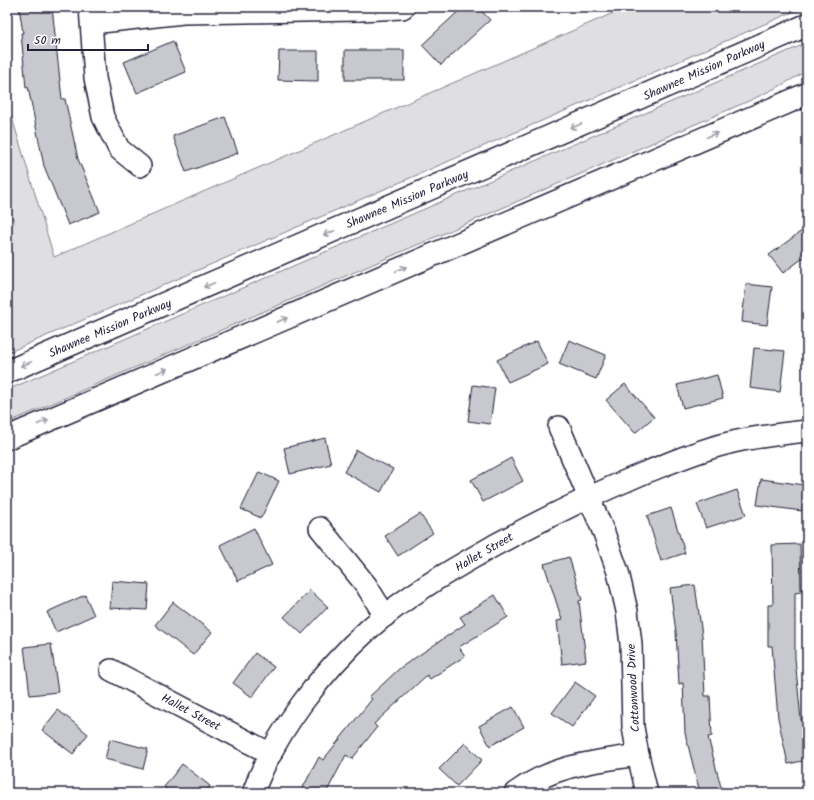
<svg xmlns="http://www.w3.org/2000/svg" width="814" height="800" viewBox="0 0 814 800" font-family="Kalam,sans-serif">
  <rect width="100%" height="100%" fill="#fff"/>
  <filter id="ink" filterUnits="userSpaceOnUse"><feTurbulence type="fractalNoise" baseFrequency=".025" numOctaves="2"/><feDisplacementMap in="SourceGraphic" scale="8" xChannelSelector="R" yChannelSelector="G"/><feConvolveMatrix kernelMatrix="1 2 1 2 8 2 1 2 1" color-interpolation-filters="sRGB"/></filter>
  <g filter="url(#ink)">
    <!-- green -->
    <g fill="#dfdfe2" stroke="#80808e">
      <path d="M 627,7 L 804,7 L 7,353 L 7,229 L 14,223 L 7,198 L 7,101 L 54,257 Z"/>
      <path d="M 807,43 L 807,71 L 778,87 L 751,100 L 7,423 L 7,390 Z"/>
    </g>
    <!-- building -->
    <g fill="#c8c8cf" stroke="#22223b">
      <path d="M 19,7 L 52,7 L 62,99 L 65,99 L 78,159 L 100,212 L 68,225 L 44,166 L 28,87 L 26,88 L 21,33 L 23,33 Z"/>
      <path d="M 463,7 L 478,7 L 490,20 L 441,65 L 422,45 Z"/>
      <path d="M 173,41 L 186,72 L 137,93 L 124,62 Z"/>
      <rect x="345" y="50" width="59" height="30"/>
      <path d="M 279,51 L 318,51 L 318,81 L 278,80 Z"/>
      <path d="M 225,117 L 238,153 L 186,172 L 173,136 Z"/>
      <path d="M 807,227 L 807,255 L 783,273 L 769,255 Z"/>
      <path d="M 746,284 L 772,287 L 767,325 L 742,322 Z"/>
      <path d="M 569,340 L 606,355 L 596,379 L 559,364 Z"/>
      <path d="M 537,341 L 548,364 L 508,382 L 497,360 Z"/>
      <path d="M 754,348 L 785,351 L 780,392 L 750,388 Z"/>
      <path d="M 717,375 L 723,398 L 683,408 L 677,385 Z"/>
      <path d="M 625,384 L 654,417 L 635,433 L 606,400 Z"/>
      <path d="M 473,385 L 495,388 L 490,424 L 468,421 Z"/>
      <path d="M 325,438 L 331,464 L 290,474 L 284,448 Z"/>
      <path d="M 356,450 L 393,469 L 381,492 L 344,472 Z"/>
      <path d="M 511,458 L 523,481 L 483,502 L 471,480 Z"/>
      <path d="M 259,472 L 279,481 L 261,518 L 241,509 Z"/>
      <path d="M 761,479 L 805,485 L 802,511 L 757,505 Z"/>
      <path d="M 737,490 L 746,515 L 706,528 L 697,504 Z"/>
      <path d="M 671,508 L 685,553 L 661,561 L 647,516 Z"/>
      <path d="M 420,514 L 433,533 L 398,556 L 385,536 Z"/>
      <path d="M 254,528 L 272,565 L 238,581 L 220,545 Z"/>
      <path d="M 800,544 L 801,592 L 795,593 L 795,658 L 801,720 L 807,719 L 807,760 L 788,764 L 778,718 L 772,646 L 768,646 L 768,605 L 773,605 L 772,545 Z"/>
      <path d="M 569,557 L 582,600 L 579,601 L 586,661 L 562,664 L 557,621 L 562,620 L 544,564 Z"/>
      <path d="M 112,581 L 149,584 L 147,610 L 110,608 Z"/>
      <path d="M 695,585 L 702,635 L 705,696 L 710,696 L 712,736 L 708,737 L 722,791 L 713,793 L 700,793 L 685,733 L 683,683 L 679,684 L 676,632 L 670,588 Z"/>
      <path d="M 310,590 L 328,607 L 302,634 L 284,617 Z"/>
      <path d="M 85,595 L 94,615 L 56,632 L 47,612 Z"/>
      <path d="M 495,595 L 508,617 L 459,647 L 465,656 L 430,679 L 427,675 L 374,724 L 377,727 L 352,759 L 346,755 L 326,793 L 300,793 L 319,757 L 323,760 L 372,699 L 369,697 L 400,668 L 465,624 L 460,617 Z"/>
      <path d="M 173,602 L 212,632 L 193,655 L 155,625 Z"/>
      <path d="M 51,644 L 58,692 L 30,695 L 24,647 Z"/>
      <path d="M 255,653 L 274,667 L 252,697 L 233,683 Z"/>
      <path d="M 575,682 L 595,696 L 572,727 L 552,713 Z"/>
      <path d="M 513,707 L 524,727 L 490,746 L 479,726 Z"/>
      <path d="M 58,710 L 88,734 L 73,754 L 42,730 Z"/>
      <path d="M 110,739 L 148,749 L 143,769 L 105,759 Z"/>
      <path d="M 465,743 L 482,760 L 457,786 L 439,769 Z"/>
      <path d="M 182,764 L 210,786 L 205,793 L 171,793 L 164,787 Z"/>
    </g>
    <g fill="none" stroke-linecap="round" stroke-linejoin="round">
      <!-- minor casing -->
      <g stroke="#22223b" stroke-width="24">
        <g id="minor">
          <path d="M 90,7 L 95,78 L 103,117 L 119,149 L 140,166"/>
          <path d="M 359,10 L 402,8 L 404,7"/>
          <path d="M 92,23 L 183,13 L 359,10 L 361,7"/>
          <path d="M 559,427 L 604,533 L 618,572 L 627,611 L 631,644 L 633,727 L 638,755 L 647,793"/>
          <path d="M 320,528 L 366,585 L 385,616"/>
          <path d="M 111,670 L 271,754"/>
          <path d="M 253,793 C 274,733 323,670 370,628 C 408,594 453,569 497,544 C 545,518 594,494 644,473 C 670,463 697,451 725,444 C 752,437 779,434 807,431"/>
          <path d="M 515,793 C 551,766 595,761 638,755"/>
        </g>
      </g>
      <!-- highway casing -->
      <g stroke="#22223b" stroke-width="25">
        <g id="highway">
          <path d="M 7,372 L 807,25"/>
          <path d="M 7,438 L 807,94"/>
        </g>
      </g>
      <!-- minor -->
      <use href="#minor" stroke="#fff" stroke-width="21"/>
      <!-- highway -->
      <use href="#highway" stroke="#fff" stroke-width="22"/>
    </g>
    <!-- one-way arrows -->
    <defs><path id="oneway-shaft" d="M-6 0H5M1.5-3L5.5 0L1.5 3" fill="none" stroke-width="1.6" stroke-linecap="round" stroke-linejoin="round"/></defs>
    <g stroke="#9c9ca7">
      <use href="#oneway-shaft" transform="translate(576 126) rotate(157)"/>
      <use href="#oneway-shaft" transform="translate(712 135) rotate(-23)"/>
      <use href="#oneway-shaft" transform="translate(329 233) rotate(157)"/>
      <use href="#oneway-shaft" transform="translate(401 269) rotate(-23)"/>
      <use href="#oneway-shaft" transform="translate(209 285) rotate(157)"/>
      <use href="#oneway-shaft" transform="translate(282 320) rotate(-23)"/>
      <use href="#oneway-shaft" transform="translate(26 364) rotate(157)"/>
      <use href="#oneway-shaft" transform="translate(162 371) rotate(-23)"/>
      <use href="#oneway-shaft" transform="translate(43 422) rotate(-23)"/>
    </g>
  </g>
  <g text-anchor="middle" stroke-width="4" stroke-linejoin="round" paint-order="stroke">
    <!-- street labels -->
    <g font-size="12" fill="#22223b" stroke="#fff">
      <text transform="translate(704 70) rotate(-24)" y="4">Shawnee Mission Parkway</text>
      <text transform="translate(407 199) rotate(-23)" y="4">Shawnee Mission Parkway</text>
      <text transform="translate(110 328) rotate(-23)" y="4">Shawnee Mission Parkway</text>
      <text transform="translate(484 552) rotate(-30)" y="4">Hallet Street</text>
      <text transform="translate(633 688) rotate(-93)" y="4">Cottonwood Drive</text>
      <text transform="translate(191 712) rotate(28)" y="4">Hallet Street</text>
    </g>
  </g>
  <!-- margin -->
  <rect width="814" height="800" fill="none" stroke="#fff" stroke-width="24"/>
  <rect x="12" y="12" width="790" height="776" fill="none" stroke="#22223b" stroke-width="1.5" filter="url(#ink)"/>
  <!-- scale -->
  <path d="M28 44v6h120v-6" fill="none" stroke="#22223b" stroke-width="2"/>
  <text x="34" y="44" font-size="12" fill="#22223b" stroke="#ffffff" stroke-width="3" paint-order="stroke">50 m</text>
</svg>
